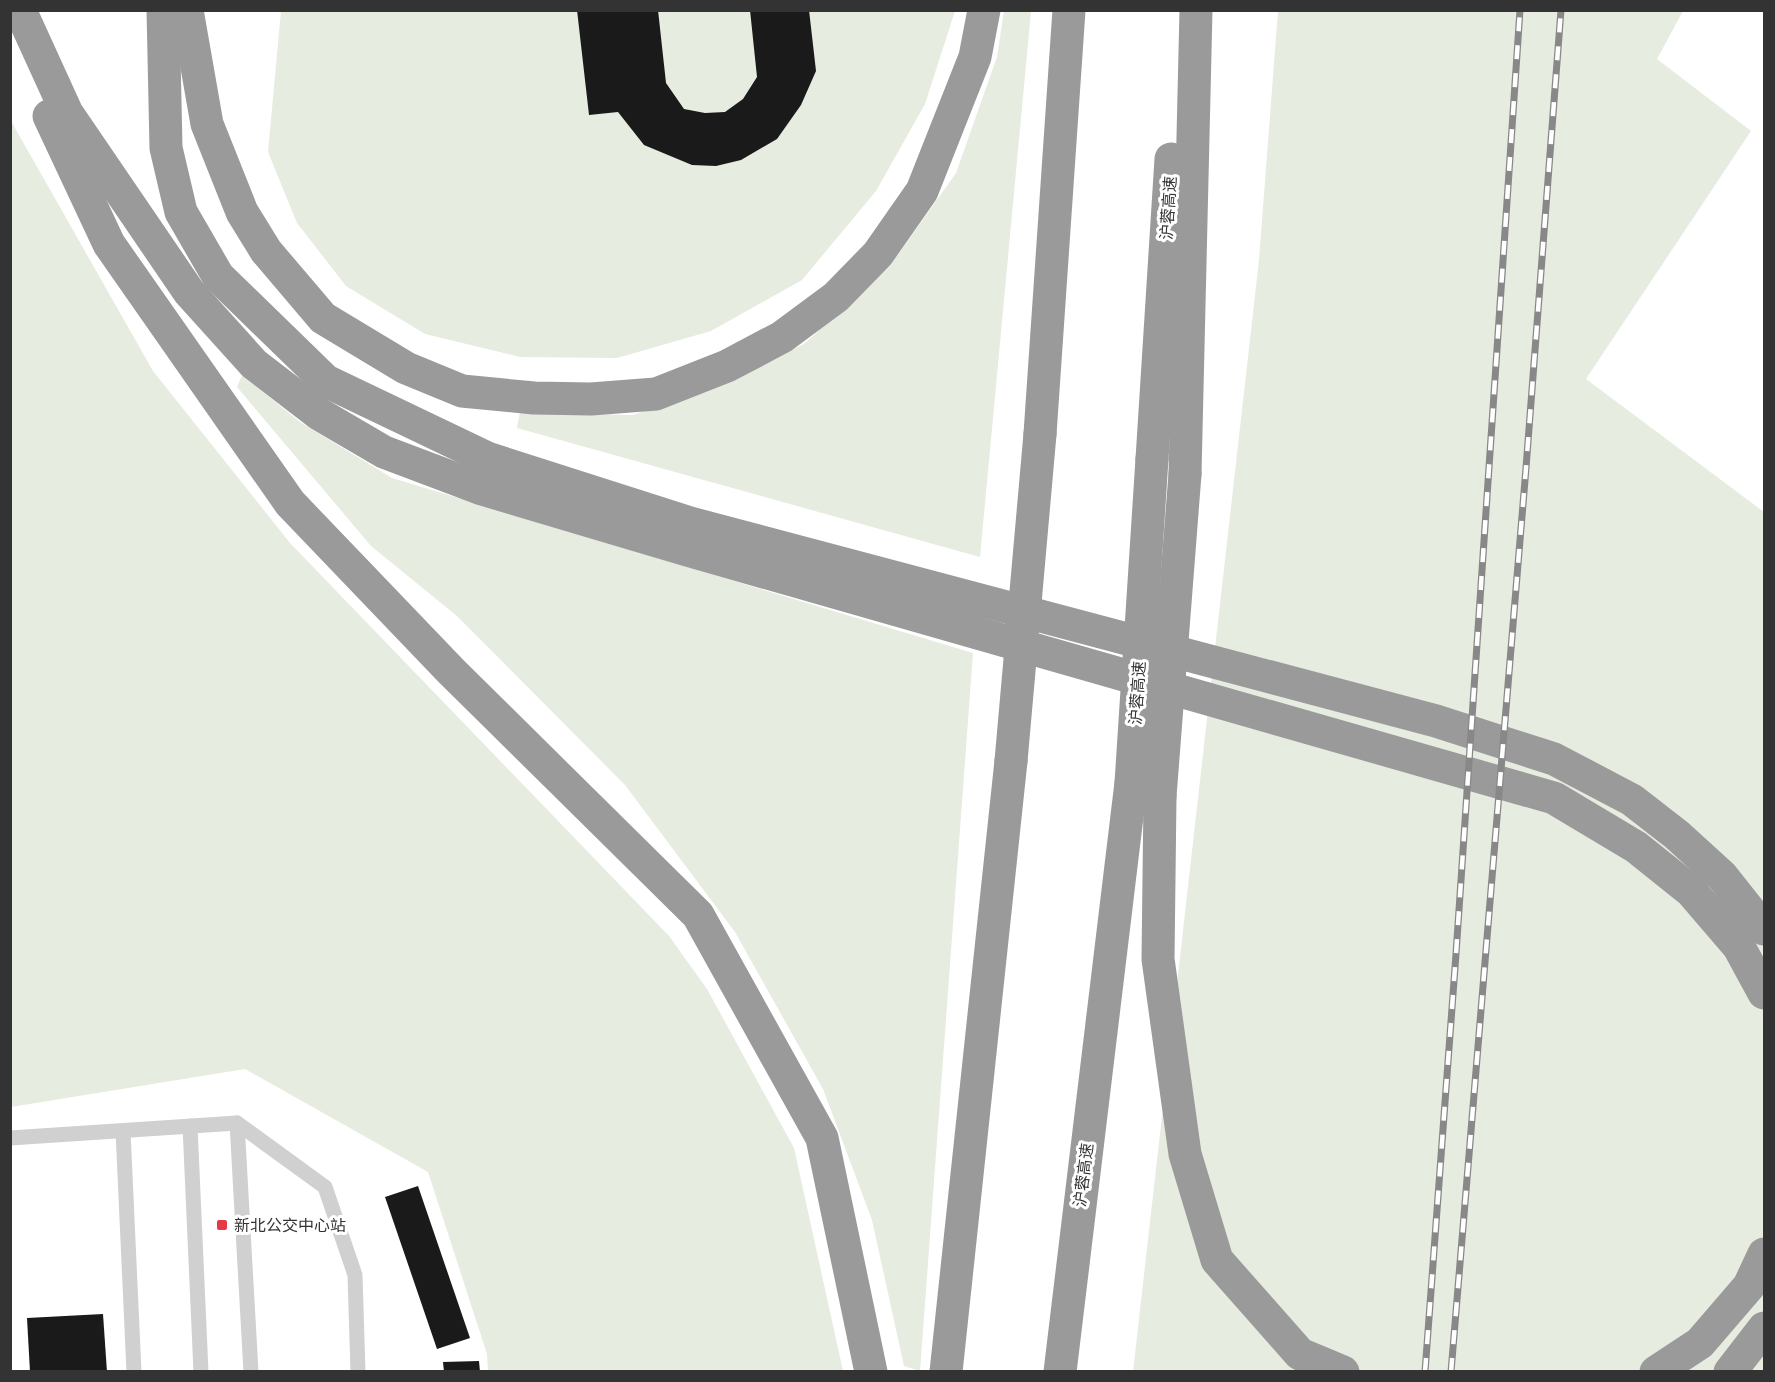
<svg xmlns="http://www.w3.org/2000/svg" width="1775" height="1382" viewBox="0 0 1775 1382" font-family="'Noto Sans','Noto Sans SC',sans-serif">
  <rect width="100%" height="100%" fill="#fff"/>
  <!-- green -->
  <g fill="#e6ecdf">
    <path d="M 281,11 L 955,11 L 925,104 L 876,191 L 802,280 L 711,331 L 617,358 L 520,357 L 425,334 L 346,286 L 297,223 L 268,152 Z"/>
    <path d="M 1004,11 L 1031,11 L 980,557 L 517,428 L 520,412 L 633,415 L 722,384 L 804,344 L 890,266 L 956,173 L 997,57 Z"/>
    <path d="M 1278,11 L 1683,11 L 1657,59 L 1751,131 L 1586,379 L 1764,512 L 1764,1371 L 1133,1372 L 1259,260 Z"/>
    <path d="M 11,121 L 153,371 L 290,543 L 669,936 L 707,989 L 794,1148 L 843,1371 L 488,1371 L 487,1354 L 428,1172 L 245,1069 L 11,1107 Z"/>
    <path d="M 242,375 L 300,422 L 392,478 L 973,653 L 920,1371 L 904,1366 L 872,1220 L 823,1089 L 735,932 L 625,785 L 457,616 L 371,546 L 237,387 Z"/>
  </g>
  <!-- building -->
  <g fill="#1a1a1a">
    <path d="M 577,10 L 658,10 L 666,83 L 684,109 L 705,113 L 725,112 L 743,99 L 757,77 L 750,10 L 809,10 L 816,71 L 801,105 L 777,139 L 741,160 L 716,166 L 692,165 L 644,145 L 618,112 L 589,115 Z"/>
    <path d="M 418,1186 L 470,1338 L 437,1349 L 385,1197 Z"/>
    <path d="M 103,1314 L 107,1372 L 30,1372 L 27,1318 Z"/>
    <path d="M 479,1361 L 480,1372 L 444,1372 L 443,1362 Z"/>
  </g>
  <g fill="none" stroke-linecap="round" stroke-linejoin="round">
    <!-- service -->
    <g stroke="#d0d0d0" stroke-width="15">
      <path d="M 237,1123 L 251,1372"/>
      <path d="M 190,1126 L 201,1372"/>
      <path d="M 123,1131 L 134,1372"/>
      <path d="M 10,1138 L 237,1123 L 325,1187 L 355,1275 L 358,1372"/>
    </g>
    <!-- motorway -->
    <g stroke="#9a9a9a" stroke-width="33">
      <path d="M 20,10 L 67,113 L 189,292 L 254,364 L 319,414 L 384,452 L 482,489 L 687,550 L 1554,798 L 1636,847 L 1691,891 L 1739,947 L 1764,993"/>
      <path d="M 163,10 L 166,148 L 181,212 L 218,276 L 326,381 L 487,458 L 690,523 L 1436,721 L 1554,759 L 1632,800 L 1677,835 L 1722,876 L 1764,929"/>
      <path d="M 187,10 L 207,124 L 242,212 L 266,251 L 323,318 L 406,368 L 462,391 L 534,398 L 591,399 L 656,394 L 727,366 L 782,337 L 836,297 L 878,254 L 922,191 L 975,57 L 984,10"/>
      <path d="M 49,116 L 109,244 L 290,503 L 451,671 L 698,915 L 822,1138 L 871,1372"/>
      <path d="M 1040,434 L 1069,10"/>
      <path d="M 1152,459 L 1171,159"/>
      <path d="M 1185,474 L 1196,10"/>
      <path d="M 1160,796 L 1158,959 L 1185,1154 L 1217,1260 L 1300,1354 L 1343,1372"/>
      <path d="M 946,1372 L 1011,761"/>
      <path d="M 1060,1372 L 1131,783"/>
      <path d="M 1656,1372 L 1700,1343 L 1749,1286 L 1764,1254"/>
      <path d="M 1730,1372 L 1764,1328"/>
    </g>
    <!-- rail casing -->
    <g stroke="#888" stroke-width="7">
      <g id="rail">
        <path d="M 1425,1372 L 1456,954 L 1520,10"/>
        <path d="M 1451,1372 L 1526,468 L 1561,10"/>
      </g>
    </g>
    <!-- rail -->
    <use href="#rail" stroke="#fff" stroke-width="4.5" stroke-dasharray="14" stroke-linecap="butt"/>
    <!-- motorway-bridge -->
    <g stroke="#9a9a9a" stroke-width="33">
      <path d="M 1011,761 L 1040,434"/>
      <path d="M 1131,783 L 1152,459"/>
      <path d="M 1160,796 L 1185,474"/>
    </g>
  </g>
  <!-- markers -->
  <rect fill="#e63946" stroke="#fff" stroke-width="2" x="216" y="1219" width="12" height="12" rx="3"/>
  <g text-anchor="middle" stroke-width="6" stroke-linejoin="round" paint-order="stroke">
    <!-- street labels -->
    <g font-size="16" fill="#333" stroke="#fff">
      <text transform="translate(1168 208) rotate(-86)" y="6">沪蓉高速</text>
      <text transform="translate(1137 693) rotate(-86)" y="6">沪蓉高速</text>
      <text transform="translate(1083 1175) rotate(-83)" y="6">沪蓉高速</text>
    </g>
    <!-- poi labels -->
    <g font-size="16" fill="#333" stroke="#fff" text-anchor="start">
      <text x="234" y="1231">新北公交中心站</text>
    </g>
  </g>
  <!-- border -->
  <rect width="1775" height="1382" fill="none" stroke="#333333" stroke-width="24"/>
</svg>
